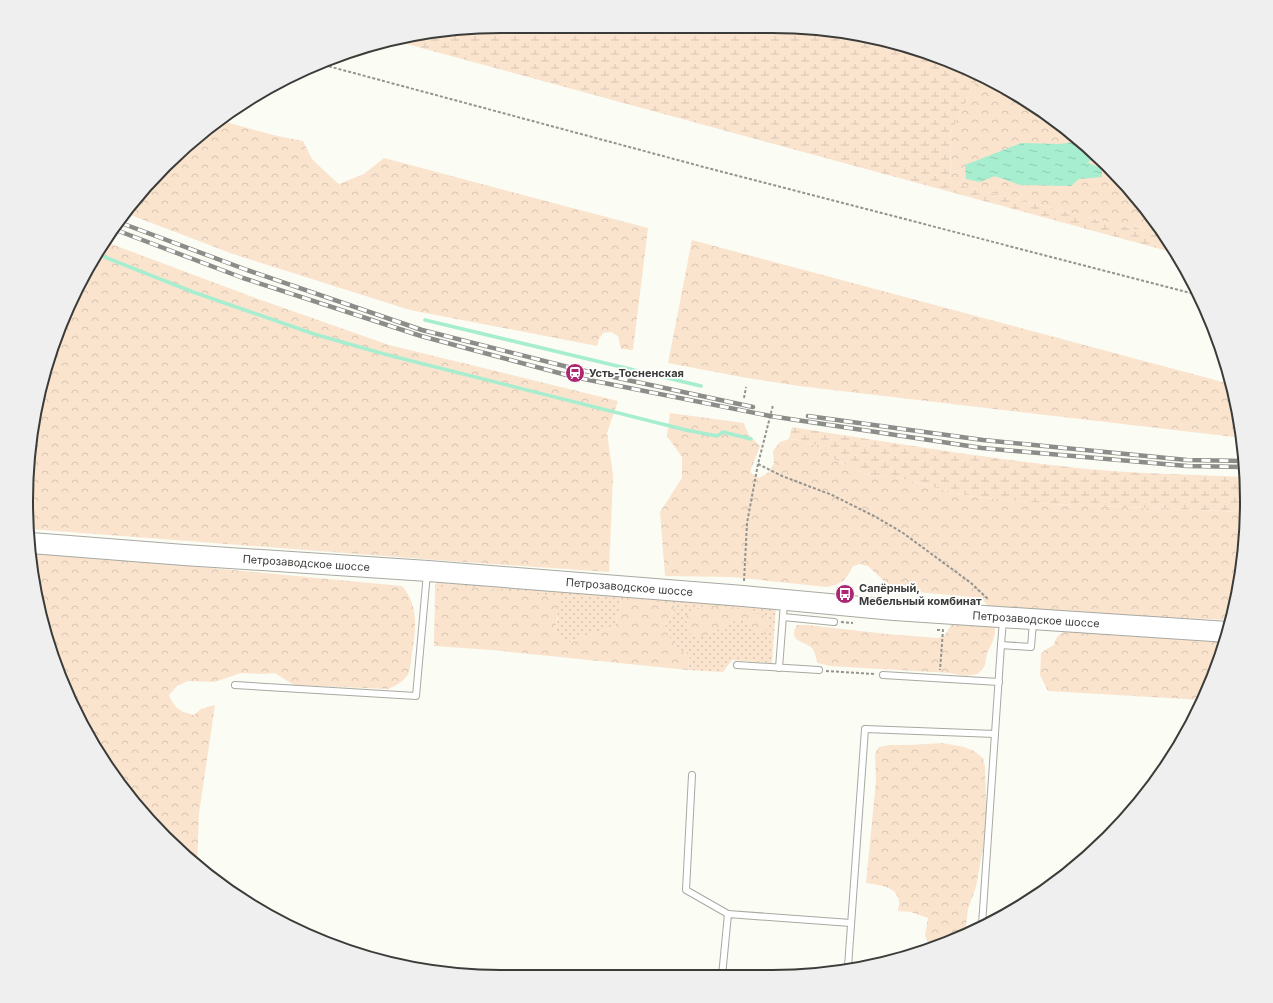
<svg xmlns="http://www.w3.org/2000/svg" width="1273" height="1003" viewBox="0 0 1273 1003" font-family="Inter,sans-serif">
  <defs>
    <pattern id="grass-dots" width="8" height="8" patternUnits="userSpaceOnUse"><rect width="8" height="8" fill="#fae4ce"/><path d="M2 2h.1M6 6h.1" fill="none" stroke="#d7c4b2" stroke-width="1.8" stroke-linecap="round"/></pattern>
    <pattern id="forest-crowns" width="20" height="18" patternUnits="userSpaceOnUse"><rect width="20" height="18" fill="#fae4ce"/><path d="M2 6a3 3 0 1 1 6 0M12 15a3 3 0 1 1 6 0" fill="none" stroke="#d7c4b2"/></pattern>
    <pattern id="wetland-marsh" width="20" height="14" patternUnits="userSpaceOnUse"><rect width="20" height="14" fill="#fae4ce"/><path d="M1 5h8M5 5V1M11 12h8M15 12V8" fill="none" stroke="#d7c4b2"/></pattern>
    <pattern id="water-ripples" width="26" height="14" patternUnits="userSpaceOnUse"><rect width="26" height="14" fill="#a7edcf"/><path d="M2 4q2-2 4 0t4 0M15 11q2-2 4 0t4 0" fill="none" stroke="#91ccb2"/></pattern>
  </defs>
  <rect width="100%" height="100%" fill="#fbfcf4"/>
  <!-- grass -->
  <path fill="url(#grass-dots)" d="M 440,577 L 776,606 L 772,663 L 732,660 L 723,672 L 688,670 L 690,653 L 678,650 L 668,635 L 665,625 L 672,614 L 675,605 L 622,598 L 615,626 L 567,643 L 555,633 L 558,617 L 446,584 L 435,593 L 435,585 Z"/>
  <!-- forest -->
  <g fill="url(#forest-crowns)">
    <path d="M 977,79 L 986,79 L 1009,90 L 1085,144 L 1129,188 L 1163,236 L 951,183 L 950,134 Z"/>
    <path d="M 222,121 L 273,135 L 303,141 L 312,159 L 333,179 L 339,184 L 364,174 L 384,158 L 648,228 L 633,350 L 621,349 L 618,336 L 611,332 L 603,333 L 599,339 L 597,346 L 410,310 L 233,254 L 128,214 L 165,165 Z"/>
    <path d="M 692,240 L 1230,384 L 1243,438 L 799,386 L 747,378 L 668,363 Z"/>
    <path d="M 106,242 L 250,296 L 389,345 L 618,401 L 607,433 L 613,475 L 609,572 L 436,560 L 30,529 L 26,501 L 42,378 L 90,264 Z"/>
    <path d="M 670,413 L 744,423 L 748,434 L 760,446 L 750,472 L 759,478 L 769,472 L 774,463 L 773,451 L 780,442 L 789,439 L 799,440 L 808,444 L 819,445 L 827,451 L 834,459 L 853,468 L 864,474 L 887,477 L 896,477 L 952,492 L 975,497 L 1050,504 L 1245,512 L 1246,533 L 1231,620 L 1106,615 L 988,606 L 981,598 L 896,590 L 884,581 L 868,566 L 860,564 L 853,566 C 846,580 842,584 827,587 L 732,577 L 665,576 L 660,512 L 682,478 L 682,457 L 667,436 Z"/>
    <path d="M 33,551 L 402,586 C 419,606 416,629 412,653 C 411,659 411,666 409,672 C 406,680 396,686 388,689 L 294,685 L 275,673 L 264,674 L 241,673 L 214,682 L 188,681 L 177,686 L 169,695 C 175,709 179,711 194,715 L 201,709 L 215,705 L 199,814 L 197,864 L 144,815 L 90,739 L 42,624 Z"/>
    <path d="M 445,584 L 560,597 L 555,633 L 567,643 L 615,626 L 622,598 L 638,598 L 675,605 L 672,614 L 665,625 L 668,635 L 678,650 L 690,653 L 688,670 L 492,650 L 434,646 L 435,593 Z"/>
    <path d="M 706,605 L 752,609 L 756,613 L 766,616 L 767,622 L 766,634 C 758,633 751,630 747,622 L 737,620 L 706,636 L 695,637 L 690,635 C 683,612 684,613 706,605 Z"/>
    <path d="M 952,623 L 992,624 L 995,627 L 995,634 L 992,643 L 987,653 L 985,665 L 982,670 L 977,674 L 966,676 L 949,673 L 830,666 L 818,663 C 816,659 815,652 812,648 C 805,641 787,642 797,625 L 807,625 L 887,634 L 938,638 L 945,635 Z"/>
    <path d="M 1079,629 L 1224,643 L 1202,700 L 1048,691 L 1040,675 L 1041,654 L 1045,650 L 1054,645 C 1057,631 1067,631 1079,629 Z"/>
    <path d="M 942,743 L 964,747 L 974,751 L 983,758 L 985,767 L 986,798 L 988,809 L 988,820 L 976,887 L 968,909 L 965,934 L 936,947 L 929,944 L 925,935 L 928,918 L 911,912 L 898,911 C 898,908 900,904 899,901 C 897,886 878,885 866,883 L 876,781 L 875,753 L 879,747 L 890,745 L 910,745 Z"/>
  </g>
  <!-- wetland -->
  <g fill="url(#wetland-marsh)">
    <path d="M 502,26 L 802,27 L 925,51 L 986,79 L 977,79 L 950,134 L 951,183 L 1163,236 L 1175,253 L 392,40 Z"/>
    <path d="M 792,427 C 887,442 982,458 1078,468 C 1133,474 1189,474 1244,477 L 1245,512 L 1050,504 L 976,497 L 952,492 L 896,477 L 887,477 L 864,474 L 853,468 L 834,459 L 827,451 L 819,445 L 808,444 L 799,440 L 789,439 Z"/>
  </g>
  <!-- water -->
  <path fill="url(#water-ripples)" d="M 1081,141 L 1099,158 L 1087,162 L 1102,169 L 1102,177 L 1079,179 L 1071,186 L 1020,185 L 995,176 L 980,182 L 966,179 L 965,165 L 1021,143 L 1060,144 Z"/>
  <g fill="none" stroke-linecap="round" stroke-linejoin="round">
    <!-- stream -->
    <g stroke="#a7edcf" stroke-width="3.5">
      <path d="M 97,254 L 193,292 L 314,334 L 384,354 L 686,430 L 717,436 L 723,432 L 751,439"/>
      <path d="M 425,320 L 701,386"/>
    </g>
    <!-- service casing -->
    <g stroke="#a8a9a2" stroke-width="8">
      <g id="service">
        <path d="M 783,617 L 834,622"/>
        <path d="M 1003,620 L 1001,645 L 1031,647 L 1033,622"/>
        <path d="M 737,665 L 819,670"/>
        <path d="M 779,668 L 784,603"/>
        <path d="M 883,675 L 999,682"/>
        <path d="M 235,685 L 416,696 L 427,573"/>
        <path d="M 692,775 L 686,890 L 728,914"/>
        <path d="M 982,925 L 1001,645"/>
        <path d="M 848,967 L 865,729 L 995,734"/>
        <path d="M 722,976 L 728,914 L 851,923"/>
      </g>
    </g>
    <!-- primary casing -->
    <g stroke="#a8a9a2" stroke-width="22">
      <g id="primary">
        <path id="s1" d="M 31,543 L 184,555 L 428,571 L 743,596 L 894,610 L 1228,632"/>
      </g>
    </g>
    <!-- path -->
    <g stroke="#93948f" stroke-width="2" stroke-dasharray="3 2" stroke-linecap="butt">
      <path d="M 324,65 L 700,166 L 1198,295"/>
      <path d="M 744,398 L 746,387"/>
      <path d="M 758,464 L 782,476 L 832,495 L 876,517 L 903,533 L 971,583 L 989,600"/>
      <path d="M 744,581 L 747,523 L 758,464 L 773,405"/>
      <path d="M 841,622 L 853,623"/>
      <path d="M 937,630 L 943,630 L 940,670"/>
      <path d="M 826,671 L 875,674"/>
    </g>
    <!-- service -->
    <use href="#service" stroke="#fff" stroke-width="6"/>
    <!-- primary -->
    <use href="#primary" stroke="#fff" stroke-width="20"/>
    <!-- rail casing -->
    <g stroke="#8c8d88" stroke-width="4.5">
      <g id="rail">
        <path d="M 121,223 L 247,270 L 422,330 L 576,369 L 753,407"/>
        <path d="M 116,230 L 243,278 L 421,336 L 574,377 L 770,416 L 982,448 L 1187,466 L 1244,467"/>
        <path d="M 808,416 L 983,440 L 1187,460 L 1244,461"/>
      </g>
    </g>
    <!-- rail -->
    <use href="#rail" stroke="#fff" stroke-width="3" stroke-dasharray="9" stroke-linecap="butt"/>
  </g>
  <!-- icons -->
  <defs>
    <g id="station-disc" transform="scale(1)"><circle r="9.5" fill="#ab2772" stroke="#fff"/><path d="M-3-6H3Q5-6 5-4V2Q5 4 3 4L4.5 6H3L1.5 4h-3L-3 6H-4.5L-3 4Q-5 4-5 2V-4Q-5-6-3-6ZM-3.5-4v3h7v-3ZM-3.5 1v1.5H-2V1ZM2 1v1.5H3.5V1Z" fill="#fff"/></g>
    <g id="bus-disc" transform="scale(1)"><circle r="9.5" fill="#ab2772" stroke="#fff"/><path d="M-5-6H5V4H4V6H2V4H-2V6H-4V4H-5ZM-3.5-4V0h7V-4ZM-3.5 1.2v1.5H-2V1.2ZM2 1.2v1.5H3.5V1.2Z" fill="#fff"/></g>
  </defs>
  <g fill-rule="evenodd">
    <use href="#station-disc" x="575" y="373"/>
    <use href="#bus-disc" x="845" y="594"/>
  </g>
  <g text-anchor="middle" stroke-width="3.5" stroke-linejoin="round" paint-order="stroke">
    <!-- poi labels -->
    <g font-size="11" font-weight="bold" fill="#3b3c39" stroke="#fff" text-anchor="start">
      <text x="589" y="377">Усть-Тосненская</text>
      <text x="859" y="592">Сапёрный,<tspan x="859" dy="13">Мебельный комбинат</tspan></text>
    </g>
    <!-- street labels -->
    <g font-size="11" fill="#3b3c39" stroke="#fff">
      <text dy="4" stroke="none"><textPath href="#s1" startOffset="276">Петрозаводское шоссе</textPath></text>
      <text dy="4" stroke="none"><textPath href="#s1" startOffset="600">Петрозаводское шоссе</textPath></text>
      <text dy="4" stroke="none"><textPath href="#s1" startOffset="1008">Петрозаводское шоссе</textPath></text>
    </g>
  </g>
  <!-- crop -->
  <path d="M0 0H1273V1003H0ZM501 33H772A468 468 0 0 1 1240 501V502A468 468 0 0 1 772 970H501A468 468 0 0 1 33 502V501A468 468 0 0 1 501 33Z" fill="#efefef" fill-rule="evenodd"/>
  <path fill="none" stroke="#3b3c39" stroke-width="2" d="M501 33H772A468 468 0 0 1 1240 501V502A468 468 0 0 1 772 970H501A468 468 0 0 1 33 502V501A468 468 0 0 1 501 33Z"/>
</svg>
